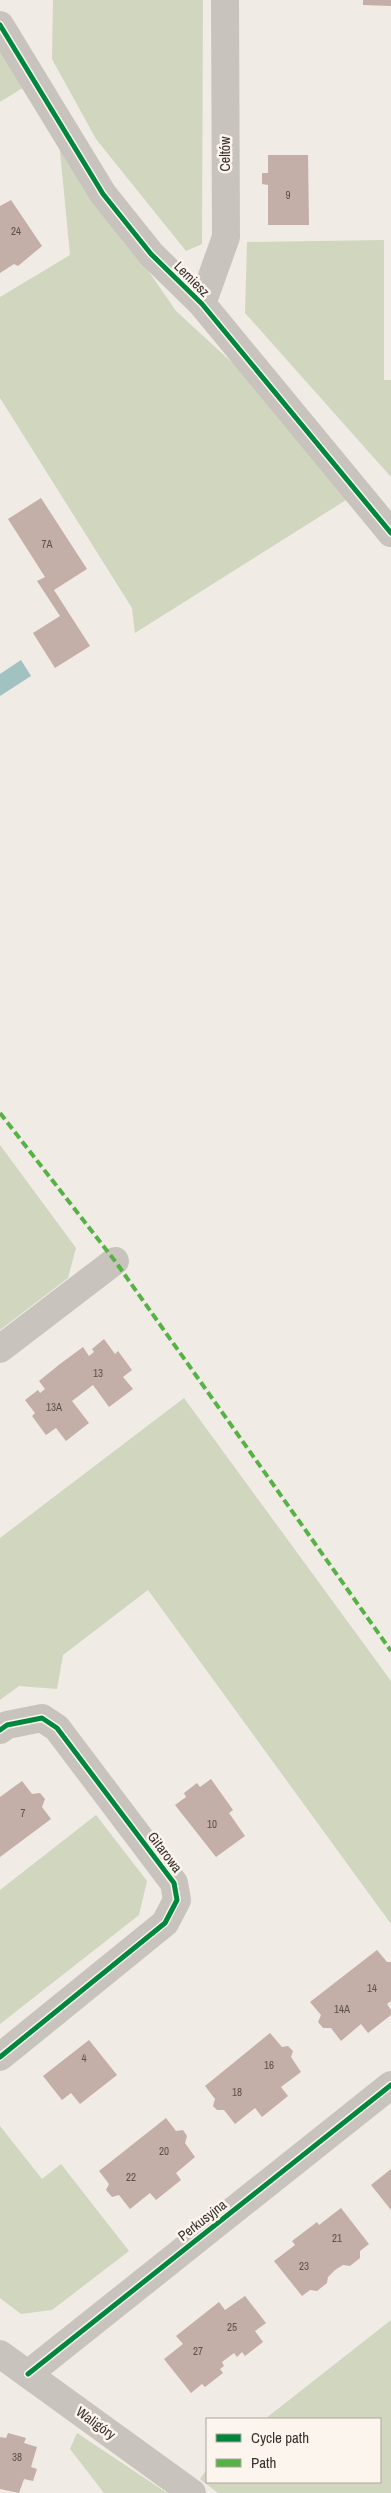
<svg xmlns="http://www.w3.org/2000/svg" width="391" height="2493" viewBox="0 0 391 2493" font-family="'Archivo Narrow',sans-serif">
  <rect width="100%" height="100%" fill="#f0ebe5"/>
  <!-- green -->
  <g fill="#d1d6bf">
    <path d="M 53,0 L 203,0 L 202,244 L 186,251 L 96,139 L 52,59 Z"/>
    <path d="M 0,49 L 24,87 L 0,102 Z"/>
    <path d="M 59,141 L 176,311 L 239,369 L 354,495 L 135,633 L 132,608 L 0,398 L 0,297 L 70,255 Z"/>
    <path d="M 384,240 L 384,380 L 391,380 L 391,477 L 245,313 L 247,242 Z"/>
    <path d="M 0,1145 L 76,1248 L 68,1278 L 0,1330 Z"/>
    <path d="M 184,1398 L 391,1681 L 391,1924 L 148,1590 L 63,1655 L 57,1689 L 19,1686 L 0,1700 L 0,1538 Z"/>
    <path d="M 96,1815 L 147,1881 L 139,1915 L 0,2024 L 0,1890 Z"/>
    <path d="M 0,2126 L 42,2179 L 61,2164 L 129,2251 L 52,2310 L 21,2314 L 0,2298 Z"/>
    <path d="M 391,2320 L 391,2493 L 218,2493 L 200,2479 L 207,2469 L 207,2482 L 380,2482 L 380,2419 L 265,2419 Z"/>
    <path d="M 77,2433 L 167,2493 L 104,2493 L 70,2449 Z"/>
  </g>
  <!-- water -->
  <path fill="#a1c2c1" d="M 21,660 L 31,676 L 0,696 L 0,674 Z"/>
  <!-- building -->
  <g fill="#c3afa7">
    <path d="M 363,0 L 391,0 L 391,6 L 363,5 Z"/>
    <path d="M 268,155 L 308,155 L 309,225 L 268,225 L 268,185 L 262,184 L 262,173 L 268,173 Z"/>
    <path d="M 11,200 L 42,246 L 18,266 L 14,264 L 0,273 L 0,206 Z"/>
    <path d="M 41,498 L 87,569 L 54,590 L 90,646 L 55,668 L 33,633 L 60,616 L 37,581 L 45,577 L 8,519 Z"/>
    <path d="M 104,1339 L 115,1354 L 118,1351 L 132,1370 L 123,1377 L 133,1389 L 109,1407 L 93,1385 L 72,1401 L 89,1423 L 66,1441 L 56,1428 L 46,1435 L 32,1416 L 35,1413 L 25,1400 L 38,1390 L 40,1393 L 45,1389 L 39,1381 L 60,1364 L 83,1347 L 89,1356 L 94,1352 L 92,1349 Z"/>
    <path d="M 211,1779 L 233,1810 L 229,1813 L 245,1836 L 216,1857 L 175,1805 L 186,1797 L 184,1793 L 197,1783 L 200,1787 Z"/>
    <path d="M 22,1781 L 32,1794 L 40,1793 L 45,1799 L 42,1807 L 51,1819 L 0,1857 L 0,1797 Z"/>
    <path d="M 377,1950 L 387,1962 L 391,1962 L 391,2001 L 387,2004 L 391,2010 L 391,2015 L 368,2033 L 361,2024 L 341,2041 L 331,2028 L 323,2028 L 318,2022 L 321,2015 L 310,2002 Z"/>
    <path d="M 270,2033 L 282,2047 L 288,2046 L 293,2051 L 291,2057 L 301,2072 L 281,2087 L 288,2096 L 262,2117 L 255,2108 L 235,2124 L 224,2110 L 217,2110 L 213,2106 L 215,2099 L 205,2086 Z"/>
    <path d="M 89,2040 L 117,2075 L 80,2104 L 71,2093 L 62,2100 L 43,2076 Z"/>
    <path d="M 166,2118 L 176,2131 L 183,2130 L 187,2136 L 185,2143 L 195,2157 L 176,2173 L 181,2180 L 156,2200 L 150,2193 L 130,2209 L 119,2195 L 112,2197 L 106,2190 L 109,2184 L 99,2171 Z"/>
    <path d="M 391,2169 L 391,2210 L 371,2185 Z"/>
    <path d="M 341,2208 L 369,2244 L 360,2251 L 360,2258 L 350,2266 L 343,2265 L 335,2270 L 328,2277 L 327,2283 L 317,2291 L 310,2290 L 302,2296 L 274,2261 L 295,2245 L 292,2241 L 317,2222 L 319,2225 Z"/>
    <path d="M 245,2296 L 266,2323 L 255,2331 L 263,2342 L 245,2356 L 242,2352 L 237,2357 L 234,2353 L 222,2362 L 224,2366 L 220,2369 L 223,2373 L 205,2387 L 202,2384 L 191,2393 L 164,2359 L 183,2344 L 176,2336 L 219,2302 L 225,2310 Z"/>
    <path d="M 8,2433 L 26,2438 L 24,2443 L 37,2447 L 31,2467 L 37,2469 L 33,2481 L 24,2479 L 19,2493 L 0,2489 L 0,2437 L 6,2438 Z"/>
  </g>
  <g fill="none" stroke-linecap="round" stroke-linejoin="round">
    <!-- minor -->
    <g stroke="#c9c3be" stroke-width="28">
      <path d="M 0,25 L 103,194 L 151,254 L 202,304 L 391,533"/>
      <path d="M 202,304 L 226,237 L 225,0"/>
      <path d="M 0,1349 L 115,1261"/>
      <path d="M 0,1730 L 7,1725 L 42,1718 L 57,1728 L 174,1883 L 177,1900 L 165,1923 L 0,2057"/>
      <path d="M 0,2354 L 192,2493"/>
      <path d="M 28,2374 L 391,2085"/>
    </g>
    <!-- quiet -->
    <path stroke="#57b246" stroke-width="4" stroke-dasharray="8 4" stroke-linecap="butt" d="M 0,1113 L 115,1261 L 391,1651"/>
    <!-- cycleway casing -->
    <g stroke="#fbf5ee" stroke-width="8">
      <g id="cycleway">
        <path d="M 0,25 L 103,194 L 151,254 L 202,304 L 391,533"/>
        <path d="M 0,1730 L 7,1725 L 42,1718 L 57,1728 L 174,1883 L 177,1900 L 165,1923 L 0,2057"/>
        <path d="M 28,2374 L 391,2085"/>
      </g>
    </g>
    <!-- cycleway -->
    <use href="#cycleway" stroke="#00873e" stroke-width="5"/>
  </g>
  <g text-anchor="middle" stroke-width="5" stroke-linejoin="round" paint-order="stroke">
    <!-- number labels -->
    <g font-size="11" fill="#5d504a">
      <text x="288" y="199">9</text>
      <text x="16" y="235">24</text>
      <text x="47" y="548">7A</text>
      <text x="98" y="1377">13</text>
      <text x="54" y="1411">13A</text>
      <text x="23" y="1817">7</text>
      <text x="212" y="1828">10</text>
      <text x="372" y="1992">14</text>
      <text x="342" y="2013">14A</text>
      <text x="84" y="2062">4</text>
      <text x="269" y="2069">16</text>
      <text x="237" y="2096">18</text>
      <text x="164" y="2155">20</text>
      <text x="131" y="2181">22</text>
      <text x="337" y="2242">21</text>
      <text x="304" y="2270">23</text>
      <text x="232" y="2331">25</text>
      <text x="198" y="2355">27</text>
      <text x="17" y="2461">38</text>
    </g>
    <!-- street labels -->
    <g font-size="14" fill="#3b302b" stroke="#fbf5ee">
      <text transform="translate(225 154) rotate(-90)" y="5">Celtów</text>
      <text transform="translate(192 279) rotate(45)" y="5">Lemiesz</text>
      <text transform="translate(165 1852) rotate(53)" y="5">Gitarowa</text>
      <text transform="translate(202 2220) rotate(-38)" y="5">Perkusyjna</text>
      <text transform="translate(96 2423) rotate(36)" y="5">Waligóry</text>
    </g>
  </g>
  <!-- legend -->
  <rect x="206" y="2418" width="175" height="65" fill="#fbf5ee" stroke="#aea6a0"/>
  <rect x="216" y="2434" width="25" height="8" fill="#00873e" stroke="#aea6a0"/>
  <text x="251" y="2443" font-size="15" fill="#3b302b">Cycle path</text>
  <rect x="216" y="2459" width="25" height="8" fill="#57b246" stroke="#aea6a0"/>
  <text x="251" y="2468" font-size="15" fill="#3b302b">Path</text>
</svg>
